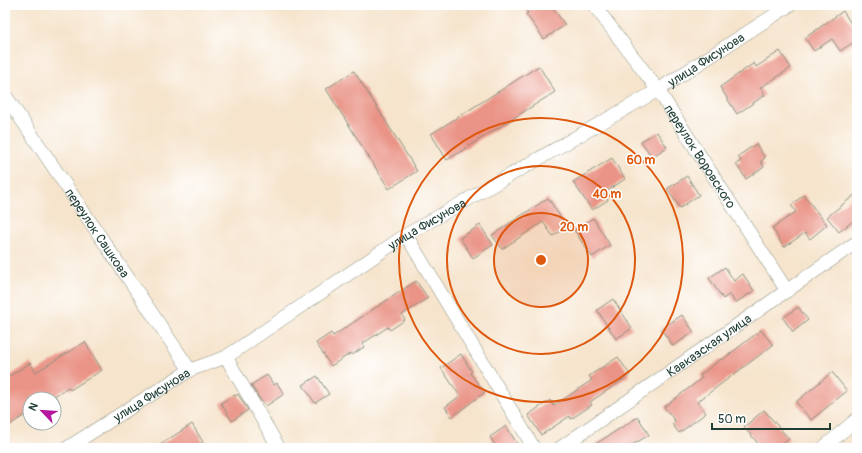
<svg xmlns="http://www.w3.org/2000/svg" width="862" height="453" viewBox="0 0 862 453" font-family="Pangolin,sans-serif">
  <rect width="100%" height="100%" fill="#fff"/>
  <filter id="ink" filterUnits="userSpaceOnUse"><feTurbulence type="fractalNoise" baseFrequency=".025" numOctaves="2"/><feDisplacementMap in="SourceGraphic" scale="8" xChannelSelector="R" yChannelSelector="G"/><feConvolveMatrix kernelMatrix="1 2 1 2 8 2 1 2 1" color-interpolation-filters="sRGB"/></filter>
  <filter id="wash" filterUnits="userSpaceOnUse"><feTurbulence type="fractalNoise" baseFrequency=".012" numOctaves="4" result="noise"/><feDisplacementMap in="SourceGraphic" scale="16" xChannelSelector="R" yChannelSelector="G"/><feGaussianBlur stdDeviation="0.9" result="paint"/><feColorMatrix in="noise" values="0 0 0 0 0 0 0 0 0 0 0 0 0 0 0 0 0 1.4 0 .05"/><feComposite in="paint" operator="in"/></filter>
  <g filter="url(#wash)">
    <rect width="100%" height="100%" fill="#f6e4cc"/>
    <g id="blocks">
      <!-- building -->
      <g fill="#ea9487">
        <path d="M 522,5 L 551,5 L 565,25 L 544,39 L 526,14 L 528,13 Z"/>
        <path d="M 843,11 L 857,33 L 857,40 L 840,51 L 832,39 L 814,51 L 805,38 Z"/>
        <path d="M 780,51 L 791,68 L 760,88 L 765,95 L 737,114 L 720,87 L 754,63 L 756,67 Z"/>
        <path d="M 539,66 L 555,92 L 447,160 L 431,134 Z"/>
        <path d="M 354,71 L 417,171 L 389,189 L 326,89 Z"/>
        <path d="M 657,132 L 667,147 L 652,157 L 641,141 Z"/>
        <path d="M 756,144 L 765,158 L 761,161 L 764,167 L 746,179 L 736,164 L 741,161 L 738,156 Z"/>
        <path d="M 612,158 L 625,179 L 604,193 L 608,200 L 592,210 L 573,182 Z"/>
        <path d="M 687,176 L 699,195 L 680,208 L 667,189 Z"/>
        <path d="M 857,193 L 857,218 L 839,232 L 827,217 Z"/>
        <path d="M 804,195 L 827,225 L 810,239 L 805,233 L 784,247 L 772,228 L 796,212 L 791,205 Z"/>
        <path d="M 548,198 L 567,227 L 553,236 L 543,222 L 502,249 L 492,235 Z"/>
        <path d="M 593,218 L 610,245 L 592,257 L 574,230 Z"/>
        <path d="M 480,225 L 493,245 L 473,258 L 460,238 Z"/>
        <path d="M 725,267 L 734,281 L 743,274 L 754,291 L 735,303 L 730,294 L 723,299 L 709,278 Z"/>
        <path d="M 416,281 L 428,298 L 402,315 L 405,320 L 390,330 L 388,327 L 362,344 L 364,347 L 352,355 L 351,353 L 331,366 L 316,343 L 331,333 L 333,336 Z"/>
        <path d="M 613,299 L 632,328 L 616,339 L 597,310 Z"/>
        <path d="M 798,307 L 808,320 L 793,332 L 783,318 Z"/>
        <path d="M 682,315 L 694,332 L 673,346 L 661,329 Z"/>
        <path d="M 761,330 L 773,345 L 697,402 L 706,413 L 679,433 L 672,424 L 675,421 L 664,407 L 702,378 L 700,375 L 721,359 L 722,360 Z"/>
        <path d="M 85,342 L 102,370 L 70,390 L 68,387 L 50,399 L 30,399 L 30,412 L 5,428 L 5,379 L 30,363 L 36,372 Z"/>
        <path d="M 461,354 L 472,372 L 470,373 L 485,392 L 452,417 L 445,407 L 460,396 L 441,368 Z"/>
        <path d="M 618,357 L 630,375 L 590,402 L 592,405 L 571,419 L 570,416 L 541,435 L 528,415 L 550,400 L 553,406 L 592,380 L 589,376 Z"/>
        <path d="M 832,372 L 847,391 L 811,420 L 796,402 Z"/>
        <path d="M 267,375 L 274,385 L 277,383 L 284,394 L 266,406 L 262,401 L 261,401 L 251,385 Z"/>
        <path d="M 317,376 L 329,394 L 315,403 L 303,385 Z"/>
        <path d="M 238,394 L 248,410 L 232,421 L 221,403 L 234,395 L 235,396 Z"/>
        <path d="M 764,410 L 789,439 L 778,448 L 762,448 L 744,427 Z"/>
        <path d="M 638,417 L 649,435 L 627,448 L 589,448 Z"/>
        <path d="M 192,424 L 203,442 L 194,448 L 155,448 Z"/>
        <path d="M 506,426 L 520,448 L 497,448 L 490,437 Z"/>
      </g>
    </g>
  </g>
  <g filter="url(#ink)">
    <use href="#blocks" fill-opacity="0" stroke="#8a9080" stroke-width="1"/>
    <g fill="none" stroke-linecap="round" stroke-linejoin="round">
      <!-- street casing -->
      <g stroke="#8a9080" stroke-width="14">
        <g id="street">
          <path id="s1" d="M 594,5 L 658,90 L 787,291"/>
          <path id="s2" d="M 5,95 L 190,370"/>
          <path d="M 406,235 L 534,448"/>
          <path d="M 226,357 L 279,448"/>
          <path id="s3" d="M 67,448 L 190,370 L 226,357 L 406,235 L 658,90 L 790,5"/>
          <path id="s4" d="M 560,448 L 857,242"/>
          <path d="M 823,448 L 857,419"/>
        </g>
      </g>
      <!-- street -->
      <use href="#street" stroke="#fff" stroke-width="13"/>
    </g>
  </g>
  <!-- distance rings -->
  <circle cx="541" cy="260" r="47" fill="#de580e" fill-opacity=".12"/>
  <g fill="none" stroke="#de580e" stroke-width="2">
    <circle cx="541" cy="260" r="47"/>
    <circle cx="541" cy="260" r="94"/>
    <circle cx="541" cy="260" r="142"/>
  </g>
  <g text-anchor="middle" stroke-width="3" stroke-linejoin="round" paint-order="stroke">
    <!-- street labels -->
    <g font-size="13" fill="#1f3d34" stroke="#fff">
      <text dy="5" stroke="none"><textPath href="#s3" startOffset="749">улица Фисунова</textPath></text>
      <text dy="5" stroke="none"><textPath href="#s1" startOffset="185">переулок Воровского</textPath></text>
      <text dy="5" stroke="none"><textPath href="#s3" startOffset="425">улица Фисунова</textPath></text>
      <text dy="5" stroke="none"><textPath href="#s2" startOffset="166">переулок Сашкова</textPath></text>
      <text dy="5" stroke="none"><textPath href="#s4" startOffset="181">Кавказская улица</textPath></text>
      <text dy="5" stroke="none"><textPath href="#s3" startOffset="100">улица Фисунова</textPath></text>
    </g>
  </g>
  <circle cx="541" cy="260" r="6" fill="#de580e" stroke="#fff" stroke-width="2"/>
  <g font-size="12" text-anchor="middle" font-weight="bold" fill="#de580e" stroke="#fff" stroke-width="3" stroke-linejoin="round" paint-order="stroke">
    <text x="641" y="164">60 m</text>
    <text x="607" y="198">40 m</text>
    <text x="574" y="231">20 m</text>
  </g>
  <!-- margin -->
  <rect width="862" height="453" fill="none" stroke="#fff" stroke-width="20"/>
  <!-- north arrow -->
  <g transform="translate(42 411) rotate(295)"><circle r="19" fill="#ffffff" stroke="#a5b1ae"/>
  <path d="M0-3L7 15L0 10L-7 15Z" fill="#b5179e"/>
  <text y="-6" font-size="11" font-weight="bold" text-anchor="middle" fill="#1f3d34">N</text>
  </g>
  <!-- scale -->
  <path d="M712 423v6h118v-6" fill="none" stroke="#1f3d34" stroke-width="2"/>
  <text x="718" y="423" font-size="12" fill="#1f3d34" stroke="#ffffff" stroke-width="3" paint-order="stroke">50 m</text>
</svg>
